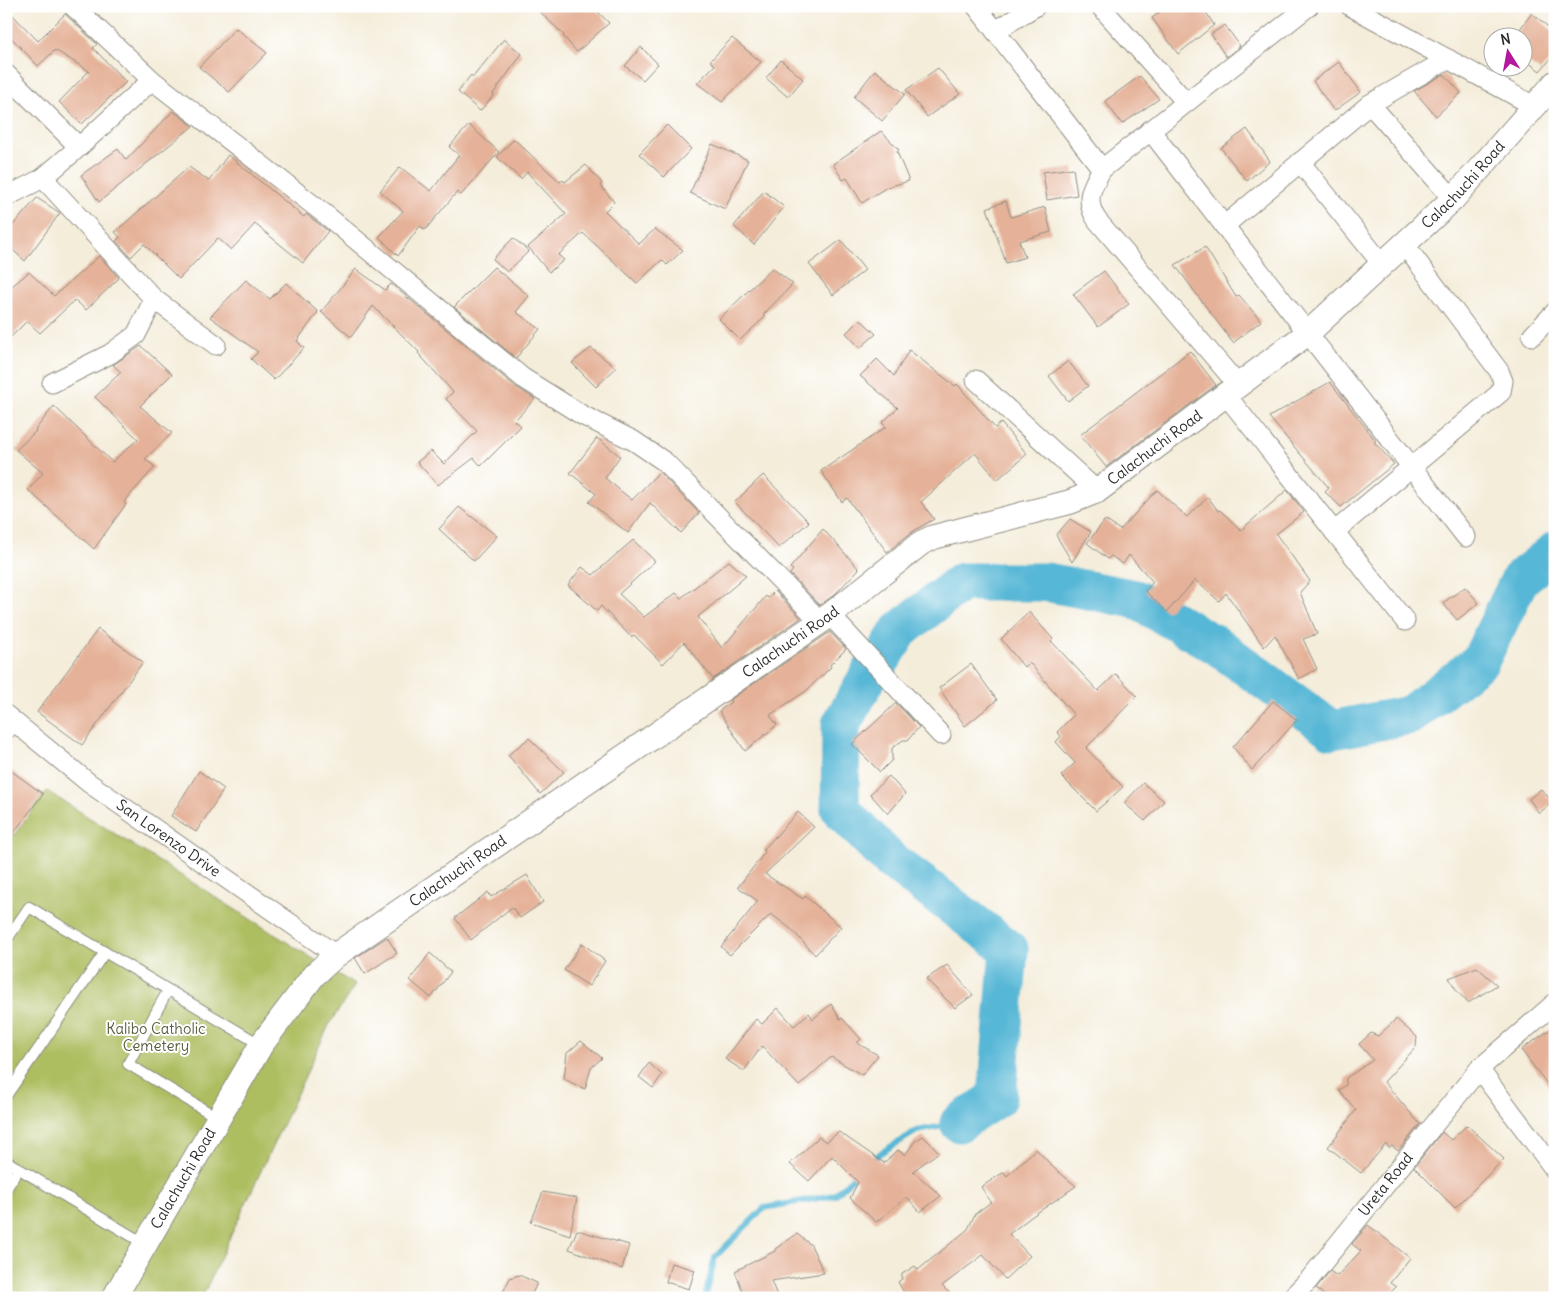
<svg xmlns="http://www.w3.org/2000/svg" width="1561" height="1304" viewBox="0 0 1561 1304" font-family="Delius,sans-serif">
  <rect width="100%" height="100%" fill="#fff"/>
  <filter id="ink" filterUnits="userSpaceOnUse"><feTurbulence type="fractalNoise" baseFrequency=".02" numOctaves="2"/><feDisplacementMap in="SourceGraphic" scale="10" xChannelSelector="R" yChannelSelector="G"/><feConvolveMatrix kernelMatrix="1 2 1 2 8 2 1 2 1" color-interpolation-filters="sRGB"/></filter>
  <filter id="wash" filterUnits="userSpaceOnUse"><feTurbulence type="fractalNoise" baseFrequency=".0096" numOctaves="4" result="noise"/><feDisplacementMap in="SourceGraphic" scale="20" xChannelSelector="R" yChannelSelector="G"/><feGaussianBlur stdDeviation="1.12" result="paint"/><feColorMatrix in="noise" values="0 0 0 0 0 0 0 0 0 0 0 0 0 0 0 0 0 1.4 0 .05"/><feComposite in="paint" operator="in"/></filter>
  <g filter="url(#wash)">
    <rect width="100%" height="100%" fill="#f4edda"/>
    <!-- green -->
    <path fill="#adbe61" stroke="#6c7446" d="M 47,791 L 355,985 L 329,1025 L 204,1293 L 211,1298 L 6,1298 L 6,846 Z"/>
    <g fill="none" stroke-linecap="round" stroke-linejoin="round">
      <!-- stream -->
      <g stroke="#57b7d6" stroke-width="6">
        <path d="M 870,1162 L 882,1152 L 917,1131 L 959,1123"/>
        <path d="M 705,1298 L 715,1257 L 764,1208 L 835,1195 L 859,1172"/>
      </g>
      <!-- river -->
      <g stroke="#57b7d6" stroke-width="39">
        <path d="M 880,662 L 900,630 L 962,582 L 1046,582 L 1135,599 L 1216,645 L 1332,730 L 1410,715 L 1480,661 L 1520,579 L 1555,551"/>
        <path d="M 872,670 L 841,724 L 840,809 L 889,859 L 1009,949 L 997,1098 L 959,1123"/>
      </g>
    </g>
    <g id="blocks">
      <!-- building -->
      <g fill="#e5b299">
        <path d="M 534,6 L 592,6 L 609,23 L 577,52 L 563,36 L 564,35 Z"/>
        <path d="M 1167,6 L 1202,6 L 1214,25 L 1178,54 L 1152,18 Z"/>
        <path d="M 6,8 L 38,41 L 65,14 L 97,44 L 93,48 L 126,82 L 82,124 L 59,102 L 89,71 L 55,50 L 38,66 L 6,32 Z"/>
        <path d="M 1532,13 L 1555,33 L 1555,54 L 1540,71 L 1524,59 L 1524,38 L 1513,38 Z"/>
        <path d="M 1225,25 L 1240,46 L 1226,57 L 1211,34 Z"/>
        <path d="M 236,28 L 267,53 L 229,92 L 199,67 Z"/>
        <path d="M 732,38 L 761,62 L 722,102 L 697,83 L 715,65 L 710,61 Z"/>
        <path d="M 504,39 L 522,54 L 493,94 L 494,95 L 480,111 L 458,92 L 471,75 L 473,77 Z"/>
        <path d="M 641,47 L 658,64 L 643,80 L 625,66 Z"/>
        <path d="M 781,60 L 803,79 L 788,97 L 766,78 Z"/>
        <path d="M 1339,62 L 1361,92 L 1334,111 L 1313,81 Z"/>
        <path d="M 938,68 L 960,94 L 927,117 L 906,90 Z"/>
        <path d="M 875,70 L 905,94 L 882,121 L 854,97 Z"/>
        <path d="M 1444,74 L 1461,93 L 1436,116 L 1414,91 Z"/>
        <path d="M 1140,76 L 1159,99 L 1122,124 L 1105,101 Z"/>
        <path d="M 173,111 L 193,126 L 99,202 L 81,175 L 118,149 L 126,160 Z"/>
        <path d="M 469,125 L 499,152 L 461,195 L 457,192 L 425,230 L 420,226 L 398,256 L 379,237 L 403,211 L 380,191 L 400,167 L 431,191 L 459,155 L 449,147 Z"/>
        <path d="M 667,125 L 691,149 L 664,177 L 639,154 Z"/>
        <path d="M 1247,129 L 1270,161 L 1247,181 L 1221,148 Z"/>
        <path d="M 881,131 L 899,150 L 897,152 L 909,181 L 887,187 L 862,203 L 847,178 L 843,180 L 833,164 Z"/>
        <path d="M 514,139 L 560,182 L 563,180 L 565,182 L 586,165 L 602,183 L 600,185 L 614,202 L 605,211 L 639,244 L 655,229 L 683,250 L 667,265 L 662,260 L 637,283 L 583,233 L 558,255 L 564,260 L 549,272 L 528,247 L 566,214 L 527,172 L 521,179 L 497,157 Z"/>
        <path d="M 712,144 L 748,160 L 725,209 L 690,193 Z"/>
        <path d="M 228,155 L 304,217 L 306,214 L 328,231 L 303,263 L 255,224 L 231,250 L 218,238 L 179,279 L 144,244 L 131,257 L 116,241 L 120,237 L 115,232 L 189,167 L 209,181 Z"/>
        <path d="M 1073,168 L 1077,195 L 1047,200 L 1043,172 Z"/>
        <path d="M 764,191 L 784,207 L 754,245 L 734,226 Z"/>
        <path d="M 37,198 L 60,213 L 25,261 L 6,244 L 6,233 Z"/>
        <path d="M 1006,201 L 1011,217 L 1045,207 L 1051,232 L 1019,241 L 1025,257 L 1006,263 L 987,208 Z"/>
        <path d="M 513,238 L 529,251 L 507,272 L 493,259 Z"/>
        <path d="M 841,240 L 865,270 L 833,295 L 809,264 Z"/>
        <path d="M 1205,247 L 1236,297 L 1239,295 L 1261,321 L 1233,343 L 1175,265 Z"/>
        <path d="M 99,256 L 119,278 L 86,310 L 75,300 L 40,333 L 27,321 L 6,342 L 6,291 L 29,272 L 54,296 Z"/>
        <path d="M 494,267 L 529,296 L 516,312 L 540,329 L 516,358 L 454,307 Z"/>
        <path d="M 772,268 L 793,284 L 763,315 L 765,317 L 740,340 L 719,319 Z"/>
        <path d="M 356,269 L 385,290 L 391,284 L 516,387 L 535,399 L 514,421 L 521,426 L 481,466 L 474,458 L 438,485 L 417,462 L 431,451 L 444,464 L 477,431 L 446,399 L 453,392 L 418,353 L 419,352 L 373,306 L 351,337 L 321,312 Z"/>
        <path d="M 1104,271 L 1129,304 L 1098,327 L 1073,294 Z"/>
        <path d="M 246,280 L 270,299 L 286,283 L 318,312 L 297,341 L 304,348 L 274,380 L 251,359 L 258,352 L 210,317 Z"/>
        <path d="M 860,319 L 876,334 L 860,348 L 846,333 Z"/>
        <path d="M 141,346 L 172,374 L 140,406 L 172,433 L 145,459 L 155,467 L 124,502 L 126,504 L 94,549 L 28,490 L 43,473 L 16,450 L 36,431 L 35,430 L 54,406 L 112,462 L 138,439 L 95,397 L 121,372 L 113,365 Z"/>
        <path d="M 591,348 L 616,368 L 596,387 L 572,363 Z"/>
        <path d="M 909,350 L 955,386 L 957,384 L 995,428 L 1001,423 L 1027,454 L 997,480 L 975,453 L 921,502 L 934,519 L 912,532 L 887,552 L 847,498 L 842,502 L 821,471 L 886,427 L 882,423 L 898,408 L 860,376 L 877,359 L 894,376 Z"/>
        <path d="M 1190,351 L 1216,385 L 1106,467 L 1080,435 Z"/>
        <path d="M 1068,361 L 1088,386 L 1068,401 L 1049,376 Z"/>
        <path d="M 1330,382 L 1376,441 L 1374,442 L 1394,464 L 1341,507 L 1325,492 L 1329,488 L 1269,417 Z"/>
        <path d="M 597,438 L 620,456 L 605,478 L 632,500 L 659,472 L 699,513 L 681,533 L 650,503 L 628,533 L 589,502 L 596,494 L 570,473 Z"/>
        <path d="M 763,475 L 809,522 L 779,548 L 735,502 Z"/>
        <path d="M 1157,490 L 1187,517 L 1208,497 L 1218,511 L 1220,510 L 1241,530 L 1287,490 L 1304,512 L 1276,534 L 1310,581 L 1300,592 L 1317,634 L 1303,639 L 1317,669 L 1299,679 L 1275,635 L 1264,647 L 1226,593 L 1219,601 L 1195,580 L 1167,612 L 1145,591 L 1153,582 L 1129,555 L 1123,564 L 1111,556 L 1108,559 L 1087,543 L 1105,520 L 1120,530 Z"/>
        <path d="M 459,507 L 497,536 L 474,561 L 439,529 Z"/>
        <path d="M 1070,519 L 1091,532 L 1072,562 L 1056,535 Z"/>
        <path d="M 823,529 L 859,569 L 834,595 L 820,605 L 790,574 L 793,570 L 790,568 Z"/>
        <path d="M 633,540 L 655,561 L 619,594 L 644,617 L 676,593 L 681,598 L 729,561 L 746,576 L 698,617 L 722,648 L 766,596 L 768,598 L 775,591 L 801,618 L 713,679 L 684,642 L 663,664 L 634,635 L 631,637 L 601,606 L 597,611 L 568,585 L 582,567 L 593,575 Z"/>
        <path d="M 1465,587 L 1479,603 L 1457,620 L 1443,603 Z"/>
        <path d="M 1029,612 L 1053,639 L 1051,641 L 1098,691 L 1116,674 L 1137,696 L 1086,748 L 1123,787 L 1096,811 L 1061,776 L 1075,763 L 1056,742 L 1061,736 L 1057,732 L 1074,715 L 1029,662 L 1024,667 L 1001,639 Z"/>
        <path d="M 98,629 L 143,662 L 82,745 L 37,712 Z"/>
        <path d="M 830,632 L 846,649 L 830,665 L 831,667 L 806,691 L 770,715 L 777,725 L 745,751 L 719,711 L 731,702 L 730,700 Z"/>
        <path d="M 971,664 L 997,700 L 965,726 L 939,688 Z"/>
        <path d="M 1273,701 L 1297,720 L 1252,770 L 1233,747 Z"/>
        <path d="M 896,703 L 919,727 L 908,740 L 903,740 L 892,748 L 892,760 L 880,772 L 852,744 Z"/>
        <path d="M 529,738 L 564,772 L 540,794 L 508,755 Z"/>
        <path d="M 6,767 L 43,794 L 6,843 Z"/>
        <path d="M 199,771 L 224,789 L 196,832 L 171,816 Z"/>
        <path d="M 889,776 L 905,794 L 888,814 L 870,794 Z"/>
        <path d="M 1143,783 L 1164,801 L 1145,821 L 1124,803 Z"/>
        <path d="M 1541,789 L 1553,802 L 1539,813 L 1529,799 Z"/>
        <path d="M 798,812 L 814,827 L 765,874 L 803,899 L 805,896 L 841,927 L 815,955 L 791,929 L 771,914 L 730,955 L 721,947 L 758,901 L 738,887 L 765,852 L 763,850 Z"/>
        <path d="M 527,875 L 543,902 L 520,918 L 512,907 L 471,940 L 455,918 L 488,892 L 491,897 Z"/>
        <path d="M 387,937 L 397,953 L 365,974 L 355,958 Z"/>
        <path d="M 582,943 L 605,961 L 589,986 L 564,970 Z"/>
        <path d="M 430,953 L 451,972 L 431,998 L 410,980 Z"/>
        <path d="M 947,965 L 973,995 L 955,1008 L 926,979 Z"/>
        <path d="M 1477,967 L 1497,985 L 1468,1003 L 1457,991 L 1449,978 Z"/>
        <path d="M 831,1004 L 840,1019 L 842,1018 L 861,1039 L 857,1043 L 878,1055 L 862,1075 L 831,1057 L 799,1086 L 762,1046 L 744,1071 L 725,1059 L 756,1019 L 762,1024 L 778,1008 L 794,1026 L 809,1013 L 813,1019 Z"/>
        <path d="M 1396,1019 L 1417,1037 L 1416,1047 L 1384,1082 L 1420,1124 L 1398,1151 L 1392,1146 L 1389,1148 L 1386,1144 L 1361,1173 L 1328,1147 L 1356,1110 L 1339,1090 L 1346,1085 L 1346,1078 L 1373,1060 L 1359,1044 L 1371,1033 L 1378,1036 Z"/>
        <path d="M 1555,1026 L 1555,1094 L 1521,1050 Z"/>
        <path d="M 581,1041 L 602,1058 L 591,1068 L 585,1089 L 564,1079 L 567,1053 Z"/>
        <path d="M 649,1063 L 662,1075 L 653,1088 L 639,1077 Z"/>
        <path d="M 1467,1125 L 1504,1159 L 1455,1208 L 1414,1167 L 1442,1132 L 1451,1140 Z"/>
        <path d="M 839,1132 L 884,1163 L 898,1150 L 905,1155 L 915,1141 L 923,1136 L 939,1152 L 913,1171 L 941,1196 L 920,1212 L 907,1197 L 876,1222 L 850,1198 L 858,1182 L 832,1156 L 809,1181 L 790,1164 L 819,1137 L 826,1142 Z"/>
        <path d="M 1036,1149 L 1054,1168 L 1076,1186 L 1031,1217 L 1009,1234 L 1030,1256 L 1005,1279 L 983,1255 L 942,1286 L 955,1298 L 907,1298 L 898,1282 L 902,1279 L 902,1274 L 915,1266 L 918,1270 L 968,1229 L 975,1214 L 991,1202 L 981,1187 L 1004,1172 L 1007,1176 Z"/>
        <path d="M 543,1192 L 577,1198 L 570,1235 L 531,1222 Z"/>
        <path d="M 1368,1225 L 1410,1258 L 1390,1283 L 1396,1287 L 1385,1298 L 1327,1298 L 1316,1288 L 1330,1271 L 1337,1276 L 1361,1251 L 1352,1244 Z"/>
        <path d="M 577,1230 L 629,1245 L 622,1269 L 569,1249 Z"/>
        <path d="M 797,1234 L 811,1245 L 824,1273 L 771,1281 L 778,1298 L 745,1298 L 735,1271 L 775,1251 L 775,1249 Z"/>
        <path d="M 671,1263 L 695,1270 L 689,1289 L 666,1282 Z"/>
        <path d="M 519,1275 L 537,1283 L 530,1298 L 500,1298 L 510,1278 Z"/>
      </g>
    </g>
  </g>
  <g filter="url(#ink)">
    <use href="#blocks" fill-opacity="0" stroke="#908c82" stroke-width="1"/>
    <g fill="none" stroke-linecap="round" stroke-linejoin="round">
      <!-- service casing -->
      <g stroke="#908c82" stroke-width="12">
        <g id="service">
          <path d="M 6,736 L 17,724"/>
          <path d="M 6,941 L 29,907 L 261,1045"/>
          <path d="M 168,990 L 128,1064 L 218,1118"/>
          <path d="M 6,1096 L 105,952"/>
          <path d="M 6,1161 L 145,1244"/>
          <path d="M 6,1189 L 19,1168"/>
        </g>
      </g>
      <!-- minor casing -->
      <g stroke="#908c82" stroke-width="21">
        <g id="minor">
          <path d="M 73,6 L 152,80 L 326,215 L 523,378 L 582,415 L 634,441 L 665,462 L 820,621"/>
          <path d="M 976,6 L 1102,169"/>
          <path d="M 1100,6 L 1186,102"/>
          <path d="M 1350,6 L 1536,107"/>
          <path d="M 995,31 L 1036,6"/>
          <path d="M 6,74 L 79,147"/>
          <path d="M 1370,104 L 1453,199"/>
          <path d="M 1150,130 L 1466,537"/>
          <path d="M 1300,162 L 1382,264"/>
          <path d="M 43,178 L 154,299 L 136,335 L 110,354 L 52,383"/>
          <path d="M 6,197 L 43,178 L 79,147 L 152,80"/>
          <path d="M 1224,226 L 1370,104 L 1448,59"/>
          <path d="M 154,299 L 216,345"/>
          <path d="M 1532,336 L 1555,312"/>
          <path d="M 976,380 L 1097,491"/>
          <path d="M 1238,385 L 1097,220 C 1084,200 1091,188 1102,169 L 1309,6"/>
          <path d="M 1226,395 L 1405,621"/>
          <path d="M 1334,532 L 1501,392 L 1503,381 L 1499,371 L 1404,244"/>
          <path d="M 830,615 L 941,735"/>
          <path id="s1" d="M 6,715 L 89,783 L 336,955"/>
          <path d="M 1555,1003 L 1479,1069 L 1555,1170"/>
          <path id="s2" d="M 1291,1298 L 1308,1281 L 1479,1069"/>
        </g>
      </g>
      <!-- tertiary casing -->
      <g stroke="#908c82" stroke-width="26">
        <g id="tertiary">
          <path id="s3" d="M 114,1298 L 261,1045 L 314,975 L 336,955 L 830,615 L 921,543 L 934,537 L 1070,502 L 1097,491 L 1308,333 L 1453,199 L 1555,83"/>
        </g>
      </g>
      <!-- service -->
      <use href="#service" stroke="#fff" stroke-width="10"/>
      <!-- minor -->
      <use href="#minor" stroke="#fff" stroke-width="19"/>
      <!-- tertiary -->
      <use href="#tertiary" stroke="#fff" stroke-width="24"/>
    </g>
  </g>
  <g text-anchor="middle" stroke-width="4" stroke-linejoin="round" paint-order="stroke">
    <!-- street labels -->
    <g font-size="15" fill="#2b2b2b" stroke="#fff">
      <text dy="5" stroke="none"><textPath href="#s3" startOffset="1788">Calachuchi Road</textPath></text>
      <text dy="5" stroke="none"><textPath href="#s3" startOffset="1382">Calachuchi Road</textPath></text>
      <text dy="5" stroke="none"><textPath href="#s3" startOffset="962">Calachuchi Road</textPath></text>
      <text dy="5" stroke="none"><textPath href="#s1" startOffset="204">San Lorenzo Drive</textPath></text>
      <text dy="5" stroke="none"><textPath href="#s3" startOffset="558">Calachuchi Road</textPath></text>
      <text dy="5" stroke="none"><textPath href="#s3" startOffset="138">Calachuchi Road</textPath></text>
      <text dy="5" stroke="none"><textPath href="#s2" startOffset="148">Ureta Road</textPath></text>
    </g>
    <!-- park labels -->
    <g font-size="15" fill="#585e3e" stroke="#fff">
      <text x="156" y="1034">Kalibo Catholic<tspan x="156" dy="17">Cemetery</tspan></text>
    </g>
  </g>
  <!-- margin -->
  <rect width="1561" height="1304" fill="none" stroke="#fff" stroke-width="25"/>
  <!-- north arrow -->
  <g transform="translate(1508 52) rotate(349)"><circle r="24" fill="#ffffff" stroke="#aaaaaa"/>
  <path d="M0-4L9 19L0 12L-9 19Z" fill="#b5179e"/>
  <text y="-8" font-size="14" font-weight="bold" text-anchor="middle" fill="#2b2b2b">N</text>
  </g>
</svg>
